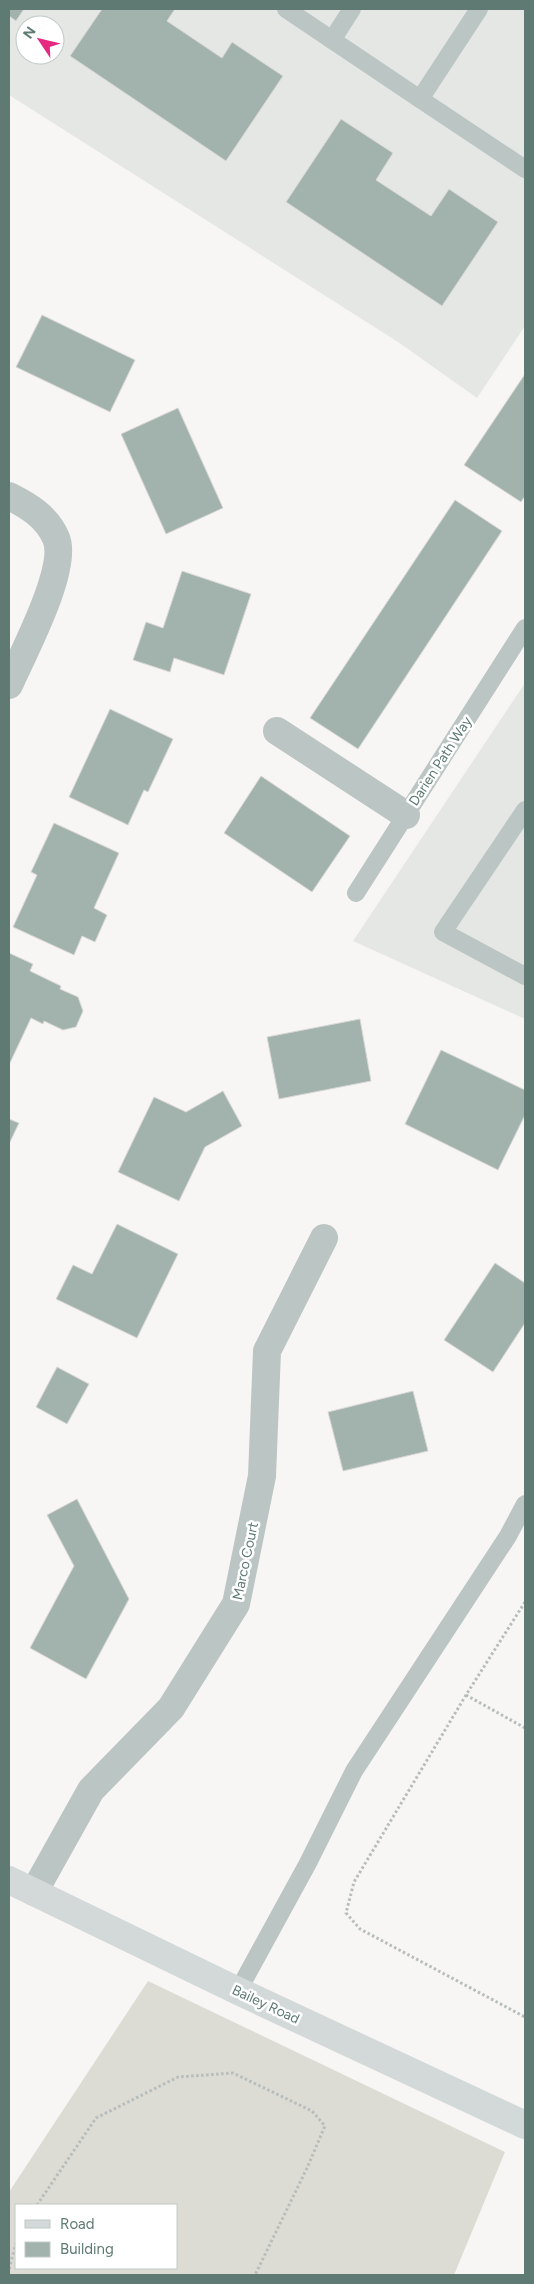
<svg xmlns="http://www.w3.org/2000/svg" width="534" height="2284" viewBox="0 0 534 2284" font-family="Figtree,sans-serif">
  <rect width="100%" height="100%" fill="#f8f6f5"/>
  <!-- built -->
  <g fill="#e5e7e5" fill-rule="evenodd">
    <path d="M 9,9 L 525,9 L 525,326 L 477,398 L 398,342 L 9,95 ZM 25,25 L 55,25 L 55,55 L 25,55 Z"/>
    <path d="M 525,683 L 525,1019 L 353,941 Z"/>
  </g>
  <!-- grass -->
  <path fill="#dddcd4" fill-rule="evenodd" d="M 148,1981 L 505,2152 L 454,2275 L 9,2275 L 9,2192 ZM 16,2205 L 176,2205 L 176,2268 L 16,2268 Z"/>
  <!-- building -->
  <g fill="#a2b3ae" stroke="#d9d8d7">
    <path d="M 9,9 L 24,9 L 16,21 L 9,16 Z"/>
    <path d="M 102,9 L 175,9 L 167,21 L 222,58 L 232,42 L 283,76 L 226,161 L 70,56 Z"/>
    <path d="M 341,119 L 393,153 L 376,180 L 431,216 L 449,189 L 498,222 L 442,306 L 286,202 Z"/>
    <path d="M 42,315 L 135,360 L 110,412 L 16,367 Z"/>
    <path d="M 525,374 L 525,496 L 521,502 L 464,465 Z"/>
    <path d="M 178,408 L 223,508 L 166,534 L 121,434 Z"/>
    <path d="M 455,500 L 502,531 L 358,749 L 310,718 Z"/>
    <path d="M 182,571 L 251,594 L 224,675 L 174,658 L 170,672 L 133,660 L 146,622 L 163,628 Z"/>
    <path d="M 110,709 L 173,739 L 148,792 L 144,790 L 128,825 L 69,797 Z"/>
    <path d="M 261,776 L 350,836 L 312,892 L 224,833 Z"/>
    <path d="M 54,823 L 119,853 L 94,908 L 107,915 L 95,942 L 82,936 L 74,955 L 13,927 L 37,875 L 31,872 Z"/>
    <path d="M 9,953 L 33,964 L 30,971 L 61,986 L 60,989 L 78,997 L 83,1011 L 76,1027 L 63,1030 L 44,1021 L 43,1024 L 31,1018 L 9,1065 Z"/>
    <path d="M 360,1019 L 371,1081 L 279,1099 L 267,1037 Z"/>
    <path d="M 441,1050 L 525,1090 L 525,1115 L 498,1170 L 405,1124 Z"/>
    <path d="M 223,1091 L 242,1126 L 205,1147 L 179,1201 L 118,1172 L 154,1097 L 186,1112 Z"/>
    <path d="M 9,1119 L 19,1123 L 9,1144 Z"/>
    <path d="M 117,1224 L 178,1254 L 137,1338 L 56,1299 L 73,1265 L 92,1274 Z"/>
    <path d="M 495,1263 L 525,1283 L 525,1323 L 493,1372 L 444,1340 Z"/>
    <path d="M 57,1367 L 89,1384 L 67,1424 L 36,1407 Z"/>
    <path d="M 413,1391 L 428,1451 L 343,1471 L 328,1412 Z"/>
    <path d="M 77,1499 L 129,1599 L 86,1679 L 30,1648 L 74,1566 L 47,1515 Z"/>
  </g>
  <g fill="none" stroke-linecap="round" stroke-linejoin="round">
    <!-- path -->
    <g stroke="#b6bdbc" stroke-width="3" stroke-dasharray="2.5 2.5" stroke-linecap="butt">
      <path d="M 525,1602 L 466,1695 L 354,1882 L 346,1913 L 360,1929 L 525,2017"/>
      <path d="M 466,1695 L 525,1728"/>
      <path d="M 37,2205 L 96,2118 L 178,2077 L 233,2073 L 312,2111 L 325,2126 L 307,2168 L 255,2275"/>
      <path d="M 9,2269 L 16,2243"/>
    </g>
    <!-- lane -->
    <g stroke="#bbc5c3" stroke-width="18">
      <path d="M 286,9 L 420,99 L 479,9"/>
      <path d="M 332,40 L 352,9"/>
      <path d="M 420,99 L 525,169"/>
      <path d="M 525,810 L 443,932 L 525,976"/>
      <path d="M 356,893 L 525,628"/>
      <path d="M 238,1991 L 308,1863 L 354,1771 L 508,1536 L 525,1504"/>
    </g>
    <!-- street -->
    <g stroke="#bbc5c3" stroke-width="28">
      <path d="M 9,496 C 29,506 47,517 56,538 C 69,568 22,655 9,685"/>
      <path d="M 277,731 L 406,815"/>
      <path d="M 34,1892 L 91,1790 L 171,1708 L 236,1604 L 262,1476 L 267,1351 L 324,1238"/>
    </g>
    <!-- secondary -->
    <path stroke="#d2d9d8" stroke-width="28" d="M 9,1880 L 238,1991 L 525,2125"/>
  </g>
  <g text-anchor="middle" stroke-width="5" stroke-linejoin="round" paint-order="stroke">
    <!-- street labels -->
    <g font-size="14" fill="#5e7a73" stroke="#fff">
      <text transform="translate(440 761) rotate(-57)" y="5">Darien Path Way</text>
      <text transform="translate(245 1561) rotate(-78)" y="5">Marco Court</text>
      <text transform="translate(266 2004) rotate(25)" y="5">Bailey Road</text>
    </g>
  </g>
  <!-- border -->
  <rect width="534" height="2284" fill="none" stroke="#5e7a73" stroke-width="20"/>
  <!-- legend -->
  <rect x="15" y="2204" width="162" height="65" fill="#ffffff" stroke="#bfcac7"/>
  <rect x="25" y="2220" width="25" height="8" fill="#d2d9d8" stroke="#bfcac7"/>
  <text x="60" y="2229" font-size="15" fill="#5e7a73">Road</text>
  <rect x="25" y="2242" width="25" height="15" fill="#a2b3ae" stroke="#bfcac7"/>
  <text x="60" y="2254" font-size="15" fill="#5e7a73">Building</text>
  <!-- north arrow -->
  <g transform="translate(40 40) rotate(305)"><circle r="24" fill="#ffffff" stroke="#bfcac7"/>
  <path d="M0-4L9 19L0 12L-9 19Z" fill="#e52881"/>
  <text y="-8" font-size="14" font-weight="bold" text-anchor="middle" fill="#5e7a73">N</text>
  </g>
</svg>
